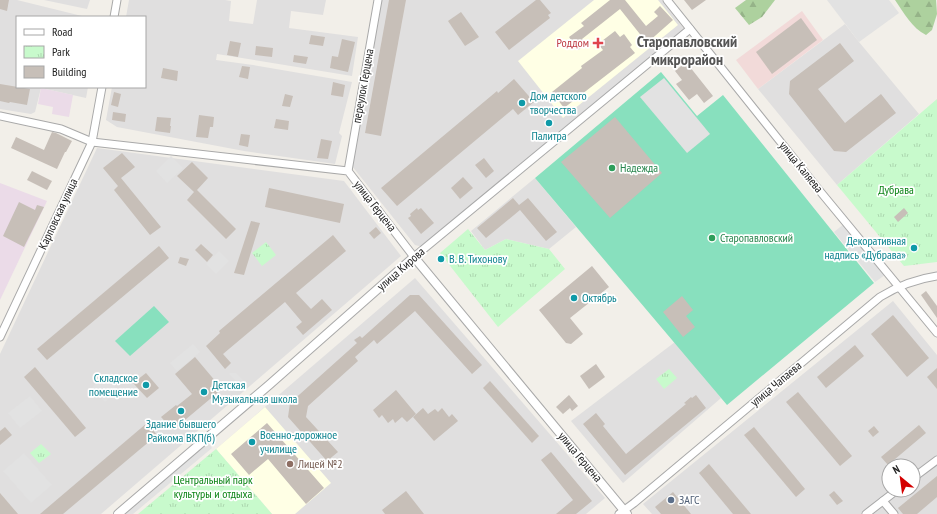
<svg xmlns="http://www.w3.org/2000/svg" width="937" height="514" viewBox="0 0 937 514" font-family="'PT Sans Narrow',sans-serif">
  <defs>
    <pattern id="forest-firs" width="22" height="20" patternUnits="userSpaceOnUse"><rect width="22" height="20" fill="#add19e"/><path d="M5 1l3.5 6h-7zM16 11l3.5 6h-7z" fill="#95b388"/></pattern>
    <pattern id="park-tufts" width="24" height="20" patternUnits="userSpaceOnUse"><rect width="24" height="20" fill="#c8facc"/><path d="M3 7l-1-3M5 7V3M7 7l1-3M15 17l-1-3M17 17v-4M19 17l1-3" fill="none" stroke="#acd6af"/></pattern>
  </defs>
  <rect width="100%" height="100%" fill="#f2efe9"/>
  <!-- residential -->
  <g fill="#e0dfdf" fill-rule="evenodd">
    <path d="M 0,0 L 17,0 L 86,17 L 17,17 L 17,87 L 88,87 L 86,98 L 41,88 L 35,112 L 31,114 L 0,109 Z"/>
    <path d="M 44,0 L 90,0 L 87,9 Z"/>
    <path d="M 129,0 L 225,0 L 231,1 L 229,21 L 253,24 L 257,0 L 326,0 L 323,15 L 291,11 L 289,28 L 358,37 L 352,76 L 217,54 L 216,60 L 253,65 L 352,82 L 339,133 L 342,136 L 335,164 L 244,151 L 117,127 L 106,120 L 112,87 L 145,87 L 145,17 L 126,17 Z"/>
    <path d="M 382,0 L 662,0 L 685,30 L 423,247 L 415,245 L 352,166 Z"/>
    <path d="M 845,24 L 859,42 L 919,114 L 837,185 L 758,89 Z"/>
    <path d="M 97,148 L 344,181 L 401,256 L 101,514 L 0,514 L 0,354 Z"/>
    <path d="M 535,178 L 576,227 L 549,249 L 506,239 L 485,250 L 471,231 Z"/>
    <path d="M 415,278 L 605,498 L 586,514 L 272,514 L 216,449 Z"/>
    <path d="M 893,301 L 937,355 L 937,514 L 652,514 L 643,504 ZM 889,466 L 913,466 L 913,490 L 889,490 Z"/>
    <path d="M 675,342 L 721,398 L 623,483 L 571,421 Z"/>
  </g>
  <!-- commercial -->
  <path fill="#f2dad9" d="M 802,11 L 823,40 L 758,89 L 736,60 Z"/>
  <!-- industrial -->
  <g fill="#ebdbe8">
    <path d="M 41,88 L 73,95 L 69,117 L 52,114 L 53,107 L 38,104 Z"/>
    <path d="M 0,183 L 47,201 L 0,300 Z"/>
  </g>
  <!-- education -->
  <g fill="#ffffe5">
    <path d="M 594,0 L 658,0 L 678,25 L 563,118 L 518,61 Z"/>
    <path d="M 265,407 L 331,483 L 295,514 L 272,514 L 216,449 Z"/>
  </g>
  <!-- forest -->
  <g fill="url(#forest-firs)">
    <path d="M 746,0 L 775,0 L 762,17 L 749,25 L 735,8 Z"/>
    <path d="M 895,0 L 936,0 L 937,14 L 932,30 L 926,35 C 912,28 904,13 895,0 Z"/>
  </g>
  <!-- park -->
  <g fill="url(#park-tufts)">
    <path d="M 937,99 L 937,262 L 904,266 L 837,185 Z"/>
    <path d="M 468,229 L 485,250 L 506,239 L 549,249 L 565,269 L 498,327 L 440,253 Z"/>
    <path d="M 266,242 L 276,255 L 262,266 L 252,253 Z"/>
    <path d="M 669,369 L 677,378 L 664,389 L 656,379 Z"/>
    <path d="M 41,444 L 51,454 L 39,463 L 30,453 Z"/>
    <path d="M 216,449 L 272,514 L 138,514 Z"/>
  </g>
  <!-- pitch -->
  <g fill="#88e0be">
    <path d="M 661,72 L 697,116 L 723,95 L 874,283 L 727,405 L 535,178 Z"/>
    <path d="M 154,306 L 169,322 L 130,356 L 115,341 Z"/>
  </g>
  <!-- parking -->
  <g fill="#e2e2e2">
    <path d="M 827,0 L 889,0 L 899,13 L 859,42 Z"/>
    <path d="M 664,78 L 710,134 L 687,153 L 640,97 Z"/>
    <path d="M 171,156 L 183,168 L 167,183 L 156,171 Z"/>
    <path d="M 844,224 L 885,275 L 875,282 L 834,232 Z"/>
    <path d="M 219,251 L 229,261 L 216,274 L 206,264 Z"/>
    <path d="M 193,344 L 200,352 L 177,371 L 170,363 Z"/>
    <path d="M 111,372 L 117,379 L 112,383 L 118,391 L 105,402 L 92,387 Z"/>
    <path d="M 230,373 L 236,373 L 245,382 L 241,386 L 229,374 Z"/>
    <path d="M 30,396 L 42,411 L 20,428 L 8,413 Z"/>
    <path d="M 208,442 L 212,448 L 133,514 L 122,514 Z"/>
    <path d="M 24,453 L 52,485 L 31,503 L 3,471 Z"/>
  </g>
  <!-- building -->
  <g fill="#c7bfb8">
    <path d="M 0,0 L 9,0 L 7,11 L 0,9 Z"/>
    <path d="M 389,0 L 406,0 L 381,136 L 365,133 Z"/>
    <path d="M 536,0 L 540,0 L 551,13 L 548,15 L 550,18 L 509,50 L 495,32 Z"/>
    <path d="M 610,0 L 625,0 L 646,26 L 658,16 L 654,12 L 660,6 L 673,20 L 647,43 L 620,9 L 582,39 L 586,45 L 578,50 L 569,37 L 584,26 L 581,23 Z"/>
    <path d="M 684,0 L 706,0 L 692,10 Z"/>
    <path d="M 461,12 L 479,37 L 465,46 L 448,21 Z"/>
    <path d="M 801,18 L 817,40 L 772,74 L 756,52 Z"/>
    <path d="M 615,31 L 620,37 L 624,34 L 632,45 L 630,47 L 635,53 L 564,108 L 552,92 L 582,68 L 581,66 L 603,50 L 598,44 Z"/>
    <path d="M 311,35 L 325,37 L 323,46 L 309,44 Z"/>
    <path d="M 342,39 L 355,42 L 348,72 L 330,68 L 332,56 L 338,57 Z"/>
    <path d="M 230,41 L 241,43 L 238,57 L 227,55 Z"/>
    <path d="M 840,43 L 854,61 L 818,89 L 845,123 L 881,94 L 896,113 L 846,152 L 834,151 L 789,94 L 790,81 Z"/>
    <path d="M 256,46 L 273,48 L 272,57 L 255,55 Z"/>
    <path d="M 294,55 L 308,57 L 306,64 L 293,62 Z"/>
    <path d="M 686,62 L 713,96 L 704,103 L 697,94 L 689,100 L 676,84 L 682,80 L 675,71 Z"/>
    <path d="M 242,66 L 250,67 L 248,79 L 239,77 Z"/>
    <path d="M 163,68 L 178,71 L 177,81 L 161,78 Z"/>
    <path d="M 514,79 L 534,102 L 518,115 L 513,109 L 397,206 L 381,188 L 497,91 L 498,93 Z"/>
    <path d="M 333,82 L 345,85 L 343,97 L 331,95 Z"/>
    <path d="M 0,84 L 30,89 L 27,105 L 10,102 L 9,103 L 0,101 Z"/>
    <path d="M 114,92 L 121,94 L 118,107 L 111,105 Z"/>
    <path d="M 285,94 L 293,96 L 290,107 L 282,106 Z"/>
    <path d="M 113,112 L 126,114 L 125,122 L 112,120 Z"/>
    <path d="M 199,115 L 214,117 L 213,127 L 210,127 L 208,138 L 196,137 Z"/>
    <path d="M 157,117 L 171,118 L 170,126 L 171,126 L 170,133 L 155,131 Z"/>
    <path d="M 615,117 L 662,173 L 610,218 L 561,162 Z"/>
    <path d="M 276,119 L 289,121 L 288,130 L 274,128 Z"/>
    <path d="M 52,132 L 56,133 L 72,141 L 66,152 L 65,152 L 57,169 L 11,148 L 16,137 L 44,150 Z"/>
    <path d="M 241,134 L 250,135 L 248,147 L 239,145 Z"/>
    <path d="M 321,139 L 332,141 L 328,159 L 317,158 Z"/>
    <path d="M 122,153 L 135,167 L 121,178 L 161,227 L 150,235 L 114,190 L 118,186 L 103,168 Z"/>
    <path d="M 484,158 L 494,171 L 486,178 L 475,165 Z"/>
    <path d="M 192,162 L 208,178 L 197,190 L 236,229 L 226,239 L 187,200 L 194,192 L 177,176 Z"/>
    <path d="M 32,171 L 52,181 L 47,190 L 27,180 Z"/>
    <path d="M 463,177 L 473,188 L 460,199 L 451,188 Z"/>
    <path d="M 269,188 L 344,204 L 340,223 L 265,207 Z"/>
    <path d="M 513,198 L 519,205 L 528,198 L 557,232 L 546,241 L 520,210 L 486,238 L 477,228 Z"/>
    <path d="M 19,202 L 35,210 L 37,205 L 44,207 L 24,247 L 3,236 Z"/>
    <path d="M 417,208 L 418,210 L 421,208 L 434,223 L 421,234 L 408,218 L 411,216 L 410,214 Z"/>
    <path d="M 904,208 L 908,213 L 898,222 L 894,217 Z"/>
    <path d="M 251,221 L 260,223 L 244,275 L 234,273 Z"/>
    <path d="M 376,227 L 381,233 L 374,239 L 369,233 Z"/>
    <path d="M 333,235 L 346,251 L 296,293 L 311,309 L 322,299 L 332,310 L 303,335 L 296,327 L 302,322 L 285,302 L 223,354 L 231,363 L 225,369 L 206,346 L 220,333 L 219,331 Z"/>
    <path d="M 201,244 L 213,255 L 207,262 L 195,250 Z"/>
    <path d="M 159,246 L 169,258 L 47,360 L 37,349 Z"/>
    <path d="M 180,257 L 189,259 L 186,266 L 178,263 Z"/>
    <path d="M 592,266 L 609,287 L 570,318 L 583,334 L 571,344 L 566,343 L 539,310 Z"/>
    <path d="M 926,291 L 937,306 L 937,318 L 921,295 Z"/>
    <path d="M 410,295 L 419,295 L 482,365 L 472,374 L 415,311 L 377,344 L 374,340 L 355,357 L 358,361 L 308,406 L 306,417 L 338,452 L 327,461 L 288,417 L 290,403 L 357,343 L 354,340 L 360,336 L 362,338 Z"/>
    <path d="M 682,296 L 693,310 L 686,316 L 695,327 L 683,337 L 663,312 Z"/>
    <path d="M 893,315 L 929,358 L 907,377 L 871,334 Z"/>
    <path d="M 855,345 L 864,356 L 826,388 L 817,377 Z"/>
    <path d="M 195,357 L 222,389 L 173,430 L 161,417 L 176,405 L 177,406 L 192,394 L 175,374 Z"/>
    <path d="M 596,364 L 605,377 L 589,389 L 580,376 Z"/>
    <path d="M 35,367 L 86,428 L 75,437 L 24,377 Z"/>
    <path d="M 937,368 L 937,389 L 927,377 Z"/>
    <path d="M 146,373 L 159,388 L 147,398 L 133,383 Z"/>
    <path d="M 490,381 L 539,436 L 532,443 L 483,388 Z"/>
    <path d="M 396,390 L 416,414 L 407,422 L 402,417 L 395,423 L 393,419 L 388,423 L 382,415 L 379,418 L 373,410 Z"/>
    <path d="M 798,392 L 852,456 L 840,466 L 786,402 Z"/>
    <path d="M 569,395 L 578,406 L 572,411 L 570,408 L 563,414 L 556,407 Z"/>
    <path d="M 696,395 L 706,408 L 625,475 L 583,424 L 596,413 L 605,424 L 603,426 L 626,454 L 686,404 L 684,403 L 691,397 L 692,398 Z"/>
    <path d="M 423,408 L 428,414 L 435,409 L 438,412 L 442,408 L 449,417 L 452,414 L 458,421 L 434,441 L 413,417 Z"/>
    <path d="M 147,423 L 157,435 L 63,514 L 40,514 Z"/>
    <path d="M 267,423 L 324,488 L 306,504 L 268,459 L 249,475 L 231,454 Z"/>
    <path d="M 919,425 L 926,433 L 888,465 L 881,457 Z"/>
    <path d="M 874,426 L 879,432 L 873,437 L 868,431 Z"/>
    <path d="M 5,427 L 12,435 L 0,445 L 0,431 Z"/>
    <path d="M 754,427 L 805,489 L 796,497 L 744,435 Z"/>
    <path d="M 551,452 L 592,501 L 576,514 L 556,514 L 573,500 L 541,460 Z"/>
    <path d="M 709,464 L 751,514 L 733,514 L 699,473 Z"/>
    <path d="M 937,476 L 937,497 L 917,514 L 903,514 L 898,508 Z"/>
    <path d="M 406,491 L 424,514 L 385,514 L 382,510 Z"/>
    <path d="M 834,491 L 843,501 L 837,505 L 829,495 Z"/>
    <path d="M 673,492 L 691,514 L 661,514 L 655,507 Z"/>
    <path d="M 0,493 L 18,514 L 0,514 Z"/>
  </g>
  <g fill="none" stroke-linecap="round" stroke-linejoin="round">
    <!-- minor casing -->
    <g stroke="#a9a9a9" stroke-width="9">
      <g id="minor">
        <path d="M 667,0 L 819,190 L 937,333"/>
        <path d="M 114,17 L 117,0"/>
        <path d="M 0,116 L 61,129 L 92,142 L 348,171 L 414,257 L 690,29"/>
        <path d="M 348,171 L 378,0"/>
        <path d="M 0,337 L 92,142 L 102,87"/>
        <path d="M 913,478 L 937,460"/>
        <path d="M 883,501 L 894,514"/>
        <path d="M 619,514 L 634,503 L 880,297 C 898,286 916,279 937,276"/>
        <path d="M 866,514 L 897,490"/>
      </g>
    </g>
    <!-- tertiary casing -->
    <g stroke="#a9a9a9" stroke-width="10">
      <path id="tertiary" d="M 118,514 L 269,385 L 414,257 L 627,514"/>
    </g>
    <!-- minor -->
    <use href="#minor" stroke="#fff" stroke-width="7"/>
    <!-- tertiary -->
    <use href="#tertiary" stroke="#fff" stroke-width="8"/>
  </g>
  <!-- markers -->
  <path fill="#e0444e" stroke="#fff" stroke-width="1.5" d="M596 37h4v4h4v4h-4v4h-4v-4h-4v-4h4z"/>
  <g fill="#0f9aa8" stroke="#fff" stroke-width="1.5">
    <circle cx="522" cy="103" r="4"/>
    <circle cx="549" cy="123" r="4"/>
    <circle cx="914" cy="248" r="4"/>
    <circle cx="441" cy="259" r="4"/>
    <circle cx="574" cy="298" r="4"/>
    <circle cx="146" cy="385" r="4"/>
    <circle cx="204" cy="392" r="4"/>
    <circle cx="181" cy="411" r="4"/>
    <circle cx="252" cy="442" r="4"/>
  </g>
  <g fill="#2e9e5b" stroke="#fff" stroke-width="1.5">
    <circle cx="612" cy="168" r="4"/>
    <circle cx="712" cy="238" r="4"/>
  </g>
  <circle fill="#8d6e63" stroke="#fff" stroke-width="1.5" cx="290" cy="464" r="4"/>
  <circle fill="#5c6f8a" stroke="#fff" stroke-width="1.5" cx="671" cy="500" r="4"/>
  <g text-anchor="middle" stroke-width="3.5" stroke-linejoin="round" paint-order="stroke">
    <!-- health labels -->
    <g font-size="12" fill="#be3a42" stroke="#fff" text-anchor="end">
      <text x="589" y="47">Роддом</text>
    </g>
    <!-- street labels -->
    <g font-size="12" fill="#222" stroke="#fff">
      <text transform="translate(363 86) rotate(-80)" y="4">переулок Герцена</text>
      <text transform="translate(801 167) rotate(51)" y="4">улица Каляева</text>
      <text transform="translate(375 206) rotate(52)" y="4">улица Герцена</text>
      <text transform="translate(58 214) rotate(-65)" y="4">Карповская улица</text>
      <text transform="translate(401 269) rotate(-41)" y="4">улица Кирова</text>
      <text transform="translate(776 384) rotate(-40)" y="4">улица Чапаева</text>
      <text transform="translate(580 457) rotate(50)" y="4">улица Герцена</text>
    </g>
    <!-- culture labels -->
    <g font-size="12" fill="#0d838f" stroke="#fff" text-anchor="start">
      <text x="530" y="100">Дом детского<tspan x="530" dy="14">творчества</tspan></text>
      <text x="549" y="140" text-anchor="middle">Палитра</text>
      <text x="906" y="245" text-anchor="end">Декоративная<tspan x="906" dy="14">надпись «Дубрава»</tspan></text>
      <text x="449" y="263">В. В. Тихонову</text>
      <text x="582" y="302">Октябрь</text>
      <text x="138" y="382" text-anchor="end">Складское<tspan x="138" dy="14">помещение</tspan></text>
      <text x="212" y="389">Детская<tspan x="212" dy="14">Музыкальная школа</tspan></text>
      <text x="181" y="428" text-anchor="middle">Здание бывшего<tspan x="181" dy="14">Райкома ВКП(б)</tspan></text>
      <text x="260" y="439">Военно-дорожное<tspan x="260" dy="14">училище</tspan></text>
    </g>
    <!-- leisure labels -->
    <g font-size="12" fill="#27864d" stroke="#fff" text-anchor="start">
      <text x="620" y="172">Надежда</text>
      <text x="720" y="242">Старопавловский</text>
    </g>
    <!-- park labels -->
    <g font-size="12" fill="#0c8416" stroke="#fff">
      <text x="896" y="194">Дубрава</text>
      <text x="213" y="484">Центральный парк<tspan x="213" dy="14">культуры и отдыха</tspan></text>
    </g>
    <!-- education labels -->
    <g font-size="12" fill="#785e54" stroke="#fff" text-anchor="start">
      <text x="298" y="468">Лицей №2</text>
    </g>
    <!-- service labels -->
    <g font-size="12" fill="#4e5e75" stroke="#fff" text-anchor="start">
      <text x="679" y="504">ЗАГС</text>
    </g>
    <!-- district labels -->
    <g font-size="16" font-weight="bold" fill="#555" stroke="#fff">
      <text x="687" y="47">Старопавловский<tspan x="687" dy="18">микрорайон</tspan></text>
    </g>
  </g>
  <!-- legend -->
  <rect x="16" y="16" width="130" height="72" fill="#ffffff" stroke="#a7a7a7"/>
  <rect x="24" y="29" width="20" height="6" fill="#ffffff" stroke="#a7a7a7"/>
  <text x="52" y="36" font-size="12" fill="#222222">Road</text>
  <rect x="24" y="46" width="20" height="12" fill="url(#park-tufts)" stroke="#a7a7a7"/>
  <text x="52" y="56" font-size="12" fill="#222222">Park</text>
  <rect x="24" y="66" width="20" height="12" fill="#c7bfb8" stroke="#a7a7a7"/>
  <text x="52" y="76" font-size="12" fill="#222222">Building</text>
  <!-- north arrow -->
  <g transform="translate(901 478) rotate(331)"><circle r="19" fill="#ffffff" stroke="#a7a7a7"/>
  <path d="M0-3L7 15L0 10L-7 15Z" fill="#d40000"/>
  <text y="-6" font-size="11" font-weight="bold" text-anchor="middle" fill="#222222">N</text>
  </g>
</svg>
